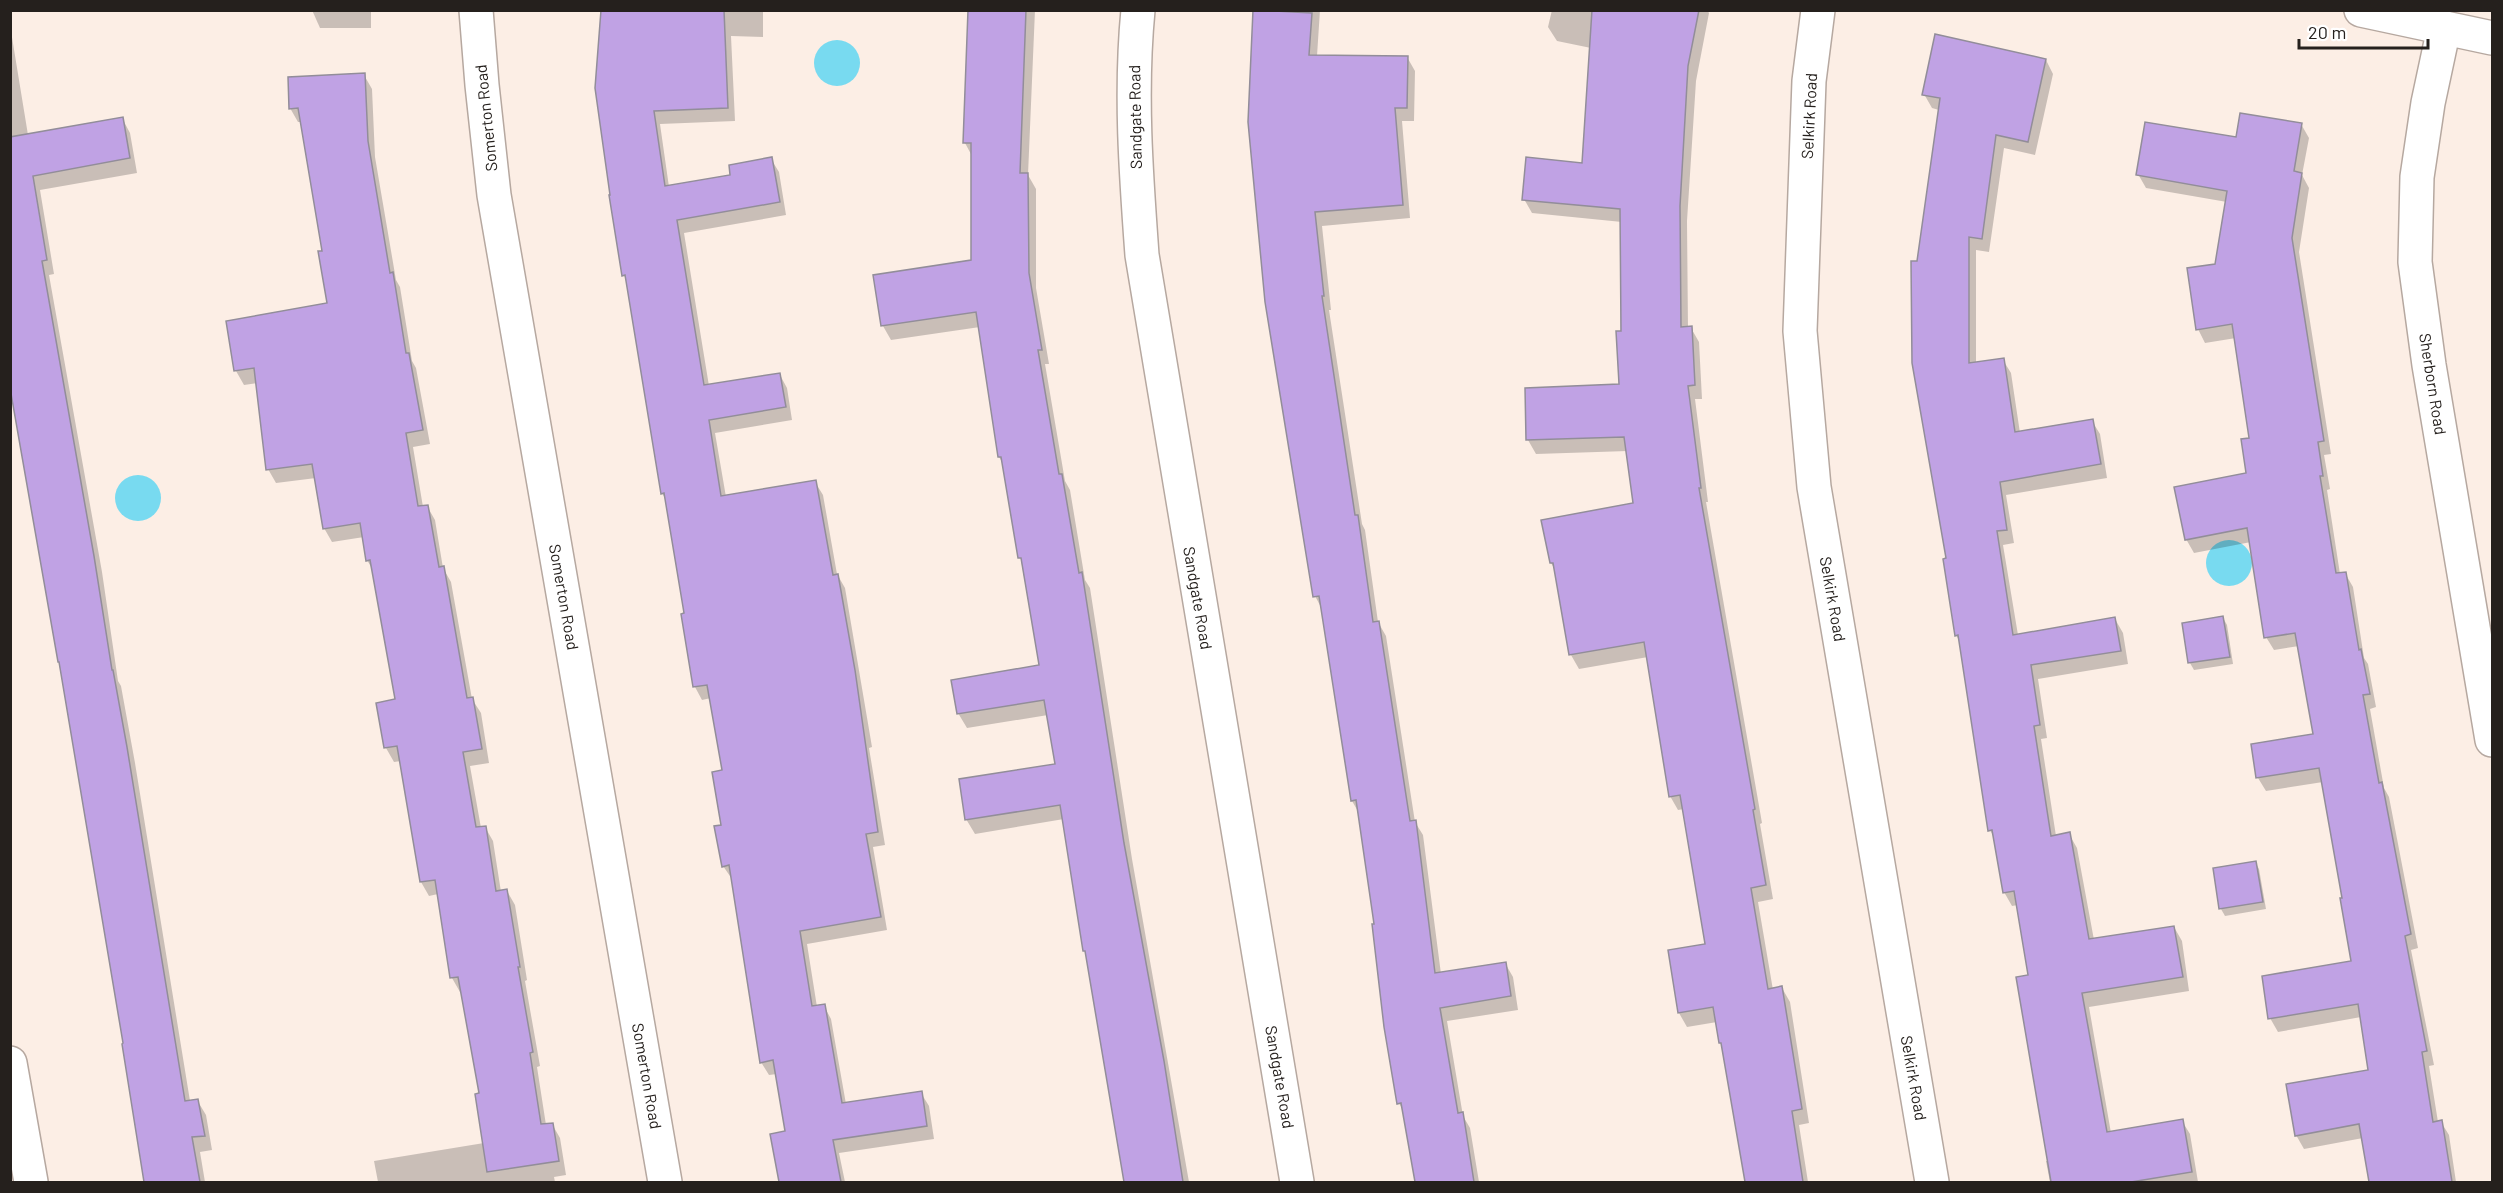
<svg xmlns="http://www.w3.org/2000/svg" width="2503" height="1193" viewBox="0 0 2503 1193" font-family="Barlow,sans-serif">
  <rect width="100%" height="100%" fill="#fceee5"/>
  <!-- water -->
  <g fill="#78daf0">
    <circle cx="837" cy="63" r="23"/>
    <circle cx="138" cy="498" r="23"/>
    <circle cx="2229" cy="563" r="23"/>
  </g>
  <!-- shadow -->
  <g fill="#0003">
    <path d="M 312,10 L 371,10 L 371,28 L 320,28 Z"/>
    <path d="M 603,10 L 763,10 L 763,37 L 731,36 L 735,121 L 660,124 L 669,187 L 732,176 L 771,159 L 779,172 L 786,215 L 684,233 L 709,386 L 780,375 L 787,388 L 792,420 L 715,433 L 726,497 L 815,482 L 823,495 L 837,574 L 845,588 L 872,747 L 869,748 L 885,845 L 873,847 L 887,930 L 807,944 L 817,1007 L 824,1006 L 831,1019 L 846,1104 L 921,1093 L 929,1106 L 934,1139 L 839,1153 L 845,1182 L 780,1182 L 771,1135 L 787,1132 L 777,1074 L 769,1075 L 761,1062 L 732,879 L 723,866 L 724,771 L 711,698 L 702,700 L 695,687 L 683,615 L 686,614 L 667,502 L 662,493 L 628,282 L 624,275 Z"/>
    <path d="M 970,10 L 1035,10 L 1028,175 L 1036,189 L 1036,288 L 1049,364 L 1045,364 L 1065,481 L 1070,490 L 1085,580 L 1090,588 L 1132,859 L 1189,1182 L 1125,1182 L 1064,819 L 975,834 L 966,819 L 1057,765 L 1048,715 L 967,728 L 958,713 L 1040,666 L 1004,465 L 999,457 L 980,327 L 891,340 L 883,326 L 973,261 L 972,156 L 965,143 Z"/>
    <path d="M 1255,10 L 1320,10 L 1317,56 L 1407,57 L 1415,71 L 1414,121 L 1402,121 L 1410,218 L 1322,226 L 1331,310 L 1329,310 L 1362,524 L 1365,530 L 1378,622 L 1386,636 L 1415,822 L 1423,835 L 1441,974 L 1505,963 L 1513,977 L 1518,1010 L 1447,1021 L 1463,1116 L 1470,1128 L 1479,1182 L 1416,1182 L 1405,1114 L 1399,1103 L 1359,813 L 1352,801 L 1322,609 L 1315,596 Z"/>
    <path d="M 1552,10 L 1707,10 L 1709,13 L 1696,81 L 1687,221 L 1688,328 L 1691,328 L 1699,342 L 1702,399 L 1695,399 L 1708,502 L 1706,502 L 1762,823 L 1760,824 L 1773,899 L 1758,902 L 1773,990 L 1782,988 L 1790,1002 L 1809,1123 L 1799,1125 L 1808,1182 L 1744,1182 L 1746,1181 L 1724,1048 L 1717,1022 L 1687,1027 L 1679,1013 L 1670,952 L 1707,946 L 1684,809 L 1678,810 L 1670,796 L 1648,657 L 1579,669 L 1571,655 L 1556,571 L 1551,563 L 1635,505 L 1628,451 L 1536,454 L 1528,440 L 1620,385 L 1622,222 L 1532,213 L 1524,199 L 1584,164 L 1591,48 L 1557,41 L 1548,27 Z"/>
    <path d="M 10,25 L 28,135 L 122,118 L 130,133 L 137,173 L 40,190 L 54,274 L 49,275 L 102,572 L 118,681 L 121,686 L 135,763 L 190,1101 L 197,1100 L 206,1115 L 212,1150 L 200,1152 L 205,1182 L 146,1182 L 123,1045 L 125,1044 L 10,380 Z"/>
    <path d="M 2046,60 L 2053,74 L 2035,155 L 2004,148 L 1989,252 L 1976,250 L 1976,364 L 2003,360 L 2011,373 L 2020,433 L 2092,421 L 2100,434 L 2107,478 L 2006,495 L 2014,543 L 2003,545 L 2018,635 L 2115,619 L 2123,633 L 2128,664 L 2038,679 L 2047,738 L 2041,739 L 2056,836 L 2069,834 L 2077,848 L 2094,940 L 2174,927 L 2182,941 L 2189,991 L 2089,1007 L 2111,1133 L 2182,1121 L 2190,1134 L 2198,1182 L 2050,1182 L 2046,1161 L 2048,1161 L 2030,976 L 2018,905 L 2012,906 L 2004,892 L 1995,839 L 1990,830 L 1961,644 L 1956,635 L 1919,262 L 1939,110 L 1932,108 L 1924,94 Z"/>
    <path d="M 364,75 L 372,89 L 375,157 L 396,280 L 400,287 L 412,361 L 416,368 L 430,444 L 413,447 L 423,507 L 427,506 L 435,520 L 443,568 L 451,582 L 472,699 L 481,713 L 489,763 L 470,766 L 481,828 L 485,827 L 493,841 L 501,892 L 507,891 L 515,905 L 527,980 L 525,981 L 540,1066 L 537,1067 L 546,1125 L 552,1124 L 560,1138 L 566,1175 L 554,1177 L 555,1182 L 378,1182 L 374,1161 L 484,1143 L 481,1094 L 462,991 L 460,992 L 452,978 L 438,894 L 429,896 L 421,882 L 401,761 L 394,762 L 386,748 L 378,704 L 397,701 L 374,572 L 367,560 L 364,537 L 332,542 L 324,528 L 316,478 L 276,483 L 268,469 L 258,383 L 244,385 L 236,371 L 227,322 L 329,304 L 324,252 L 302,122 L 298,122 L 290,108 Z"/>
    <path d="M 2301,124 L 2309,138 L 2302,175 L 2309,188 L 2299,252 L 2331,454 L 2324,455 L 2330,489 L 2327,490 L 2340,574 L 2345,573 L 2353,587 L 2364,658 L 2368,664 L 2376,707 L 2370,709 L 2384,788 L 2389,797 L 2418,948 L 2411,950 L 2434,1065 L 2429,1066 L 2438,1122 L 2441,1122 L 2449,1135 L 2456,1182 L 2370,1182 L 2363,1138 L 2304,1149 L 2296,1135 L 2370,1072 L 2361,1017 L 2278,1032 L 2270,1018 L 2353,962 L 2323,782 L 2266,791 L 2258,778 L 2253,745 L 2314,735 L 2299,646 L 2274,650 L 2266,637 L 2251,542 L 2194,553 L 2186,539 L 2248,475 L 2250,439 L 2236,338 L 2205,343 L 2198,329 L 2217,265 L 2227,202 L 2146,188 L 2138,174 L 2237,139 Z"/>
    <path d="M 2223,618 L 2227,625 L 2233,664 L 2194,670 L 2190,663 L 2184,624 Z"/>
    <path d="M 2255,862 L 2259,869 L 2266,909 L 2225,916 L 2221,909 L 2215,869 Z"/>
  </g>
  <!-- building -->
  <g fill="#c0a2e4" stroke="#928d99" stroke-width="1.5">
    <path d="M 601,10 L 724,10 L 728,108 L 654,111 L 665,186 L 730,175 L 729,165 L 772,157 L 780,202 L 677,220 L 704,385 L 780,373 L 786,407 L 709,420 L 721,496 L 816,480 L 833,575 L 838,574 L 855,670 L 878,832 L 866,834 L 881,917 L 800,931 L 812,1006 L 825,1004 L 842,1103 L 922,1091 L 927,1126 L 833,1140 L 841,1182 L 779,1182 L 770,1134 L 785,1131 L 773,1060 L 760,1063 L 729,865 L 722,867 L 714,826 L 721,825 L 712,772 L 722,770 L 707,685 L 693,687 L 681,614 L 684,613 L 664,493 L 661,494 L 625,275 L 622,276 L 609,195 L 610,195 L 595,88 Z"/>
    <path d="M 968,10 L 1026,10 L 1020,173 L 1028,173 L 1029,273 L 1042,350 L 1038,350 L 1059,474 L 1062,474 L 1079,573 L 1082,572 L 1124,843 L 1164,1061 L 1183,1182 L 1124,1182 L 1085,951 L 1083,951 L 1060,805 L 965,820 L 959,779 L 1055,764 L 1044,700 L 957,714 L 951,680 L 1039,665 L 1021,558 L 1018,558 L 1001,457 L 998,457 L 976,312 L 881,326 L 873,275 L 971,260 L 971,143 L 963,143 Z"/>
    <path d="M 1253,10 L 1312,13 L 1309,55 L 1408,56 L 1407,108 L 1395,108 L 1403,205 L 1315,212 L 1324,296 L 1322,296 L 1355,515 L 1358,515 L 1373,622 L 1379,621 L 1410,821 L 1416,820 L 1435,973 L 1506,962 L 1511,996 L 1440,1008 L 1458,1113 L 1463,1112 L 1474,1182 L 1415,1182 L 1401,1103 L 1397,1104 L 1384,1027 L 1372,924 L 1374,924 L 1356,800 L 1351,801 L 1319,596 L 1313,597 L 1265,302 L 1248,122 Z"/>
    <path d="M 1592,10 L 1699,10 L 1688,66 L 1680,206 L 1681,327 L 1692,326 L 1695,385 L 1688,386 L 1701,488 L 1699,488 L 1755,809 L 1753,810 L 1766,885 L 1751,888 L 1768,989 L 1782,986 L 1802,1109 L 1792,1111 L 1803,1182 L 1745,1182 L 1721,1043 L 1719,1043 L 1713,1007 L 1678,1013 L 1668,950 L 1705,944 L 1680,795 L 1669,797 L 1644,642 L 1569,655 L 1553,563 L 1550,563 L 1541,520 L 1633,503 L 1624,437 L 1526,440 L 1525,388 L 1619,384 L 1616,331 L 1621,331 L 1620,209 L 1522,200 L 1526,157 L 1582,163 Z"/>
    <path d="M 1935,34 L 2046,59 L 2028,142 L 1996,135 L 1982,239 L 1969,237 L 1969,363 L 2004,358 L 2015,432 L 2093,419 L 2101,464 L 2000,482 L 2007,530 L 1997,531 L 2013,635 L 2115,617 L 2121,651 L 2031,665 L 2040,725 L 2034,726 L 2051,836 L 2070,832 L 2089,939 L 2174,926 L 2183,977 L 2082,993 L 2107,1132 L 2183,1119 L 2192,1172 L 2131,1182 L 2051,1182 L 2016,977 L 2028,975 L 2014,891 L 2003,893 L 1992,830 L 1988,831 L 1958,635 L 1955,636 L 1943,559 L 1946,558 L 1912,363 L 1911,261 L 1917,261 L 1940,98 L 1922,95 Z"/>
    <path d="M 365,73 L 368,141 L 390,273 L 393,272 L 406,353 L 409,353 L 423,430 L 406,433 L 418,506 L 428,505 L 439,567 L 444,566 L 467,698 L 473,697 L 482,749 L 463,752 L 476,827 L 486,826 L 496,891 L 507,889 L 520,967 L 518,967 L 533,1052 L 530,1053 L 541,1124 L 553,1123 L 559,1161 L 487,1172 L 475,1094 L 479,1093 L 458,977 L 450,978 L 435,880 L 420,882 L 397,746 L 384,748 L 376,703 L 395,699 L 370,560 L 366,561 L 360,523 L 323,529 L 312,464 L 266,470 L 254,368 L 234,371 L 226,321 L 327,303 L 318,251 L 322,251 L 298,108 L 289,109 L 288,77 Z"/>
    <path d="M 2240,113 L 2302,123 L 2294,171 L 2302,173 L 2292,238 L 2324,441 L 2318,442 L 2323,476 L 2320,476 L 2336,573 L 2346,572 L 2359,650 L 2361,649 L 2370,694 L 2363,695 L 2379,783 L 2382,782 L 2411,934 L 2405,936 L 2427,1051 L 2422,1052 L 2433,1122 L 2442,1120 L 2452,1182 L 2369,1182 L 2359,1124 L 2295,1136 L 2286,1084 L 2368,1070 L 2358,1004 L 2268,1019 L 2262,976 L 2351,961 L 2340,898 L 2342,898 L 2319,768 L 2256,778 L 2251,744 L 2313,734 L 2295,633 L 2264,638 L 2247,528 L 2185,540 L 2174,487 L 2246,473 L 2241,439 L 2249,438 L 2232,324 L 2196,330 L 2187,268 L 2215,264 L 2227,191 L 2136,175 L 2145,122 L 2236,137 Z"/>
    <path d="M 123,117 L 130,158 L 33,176 L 47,260 L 42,261 L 94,556 L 112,670 L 113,670 L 127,747 L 185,1101 L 198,1099 L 205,1136 L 192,1137 L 200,1182 L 144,1182 L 122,1044 L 123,1043 L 59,662 L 58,662 L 10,388 L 10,137 Z"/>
    <path d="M 2223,616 L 2230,657 L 2188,663 L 2182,623 Z"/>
    <path d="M 2256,861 L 2263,902 L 2219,909 L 2213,868 Z"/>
  </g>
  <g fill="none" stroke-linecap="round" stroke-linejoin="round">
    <!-- minor casing -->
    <g stroke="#b6a8a0" stroke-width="36">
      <g id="minor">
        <path d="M 476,10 L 482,85 L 494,195 L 665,1182"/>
        <path d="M 1138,10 C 1130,92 1136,174 1142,255 L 1297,1182"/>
        <path d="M 1818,10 L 1809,81 L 1800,331 L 1814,487 L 1932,1182"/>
        <path d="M 2444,28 L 2428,103 L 2417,177 L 2415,262 L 2429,365 L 2492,740"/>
        <path d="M 10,1063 L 31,1182"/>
      </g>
    </g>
    <!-- tertiary casing -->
    <g stroke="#b6a8a0" stroke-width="36">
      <path id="tertiary" d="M 2361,10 L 2492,38"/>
    </g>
    <!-- minor -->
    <use href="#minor" stroke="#fff" stroke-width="33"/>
    <!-- tertiary -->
    <use href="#tertiary" stroke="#fff" stroke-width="33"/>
  </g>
  <g text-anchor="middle" stroke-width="5" stroke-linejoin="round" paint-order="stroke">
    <!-- street labels -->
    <g font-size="16" fill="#25201d" stroke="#fff">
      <text transform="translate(1809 116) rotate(-87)" y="6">Selkirk Road</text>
      <text transform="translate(1135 117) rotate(-91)" y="6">Sandgate Road</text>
      <text transform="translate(486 118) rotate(-96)" y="6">Somerton Road</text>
      <text transform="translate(2433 384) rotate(81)" y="6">Sherborn Road</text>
      <text transform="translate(564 597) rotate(80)" y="6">Somerton Road</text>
      <text transform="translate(1198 598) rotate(80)" y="6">Sandgate Road</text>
      <text transform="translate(1833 599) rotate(80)" y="6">Selkirk Road</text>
      <text transform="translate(647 1076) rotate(80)" y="6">Somerton Road</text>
      <text transform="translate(1280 1077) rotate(80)" y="6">Sandgate Road</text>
      <text transform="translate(1914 1078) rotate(80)" y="6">Selkirk Road</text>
    </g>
  </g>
  <!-- border -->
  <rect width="2503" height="1193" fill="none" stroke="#25201d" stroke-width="24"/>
  <!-- scale -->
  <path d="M2299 39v9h129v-9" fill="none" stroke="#25201d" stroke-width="3"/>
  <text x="2308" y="39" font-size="18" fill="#25201d" stroke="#ffffff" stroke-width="4.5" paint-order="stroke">20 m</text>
</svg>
